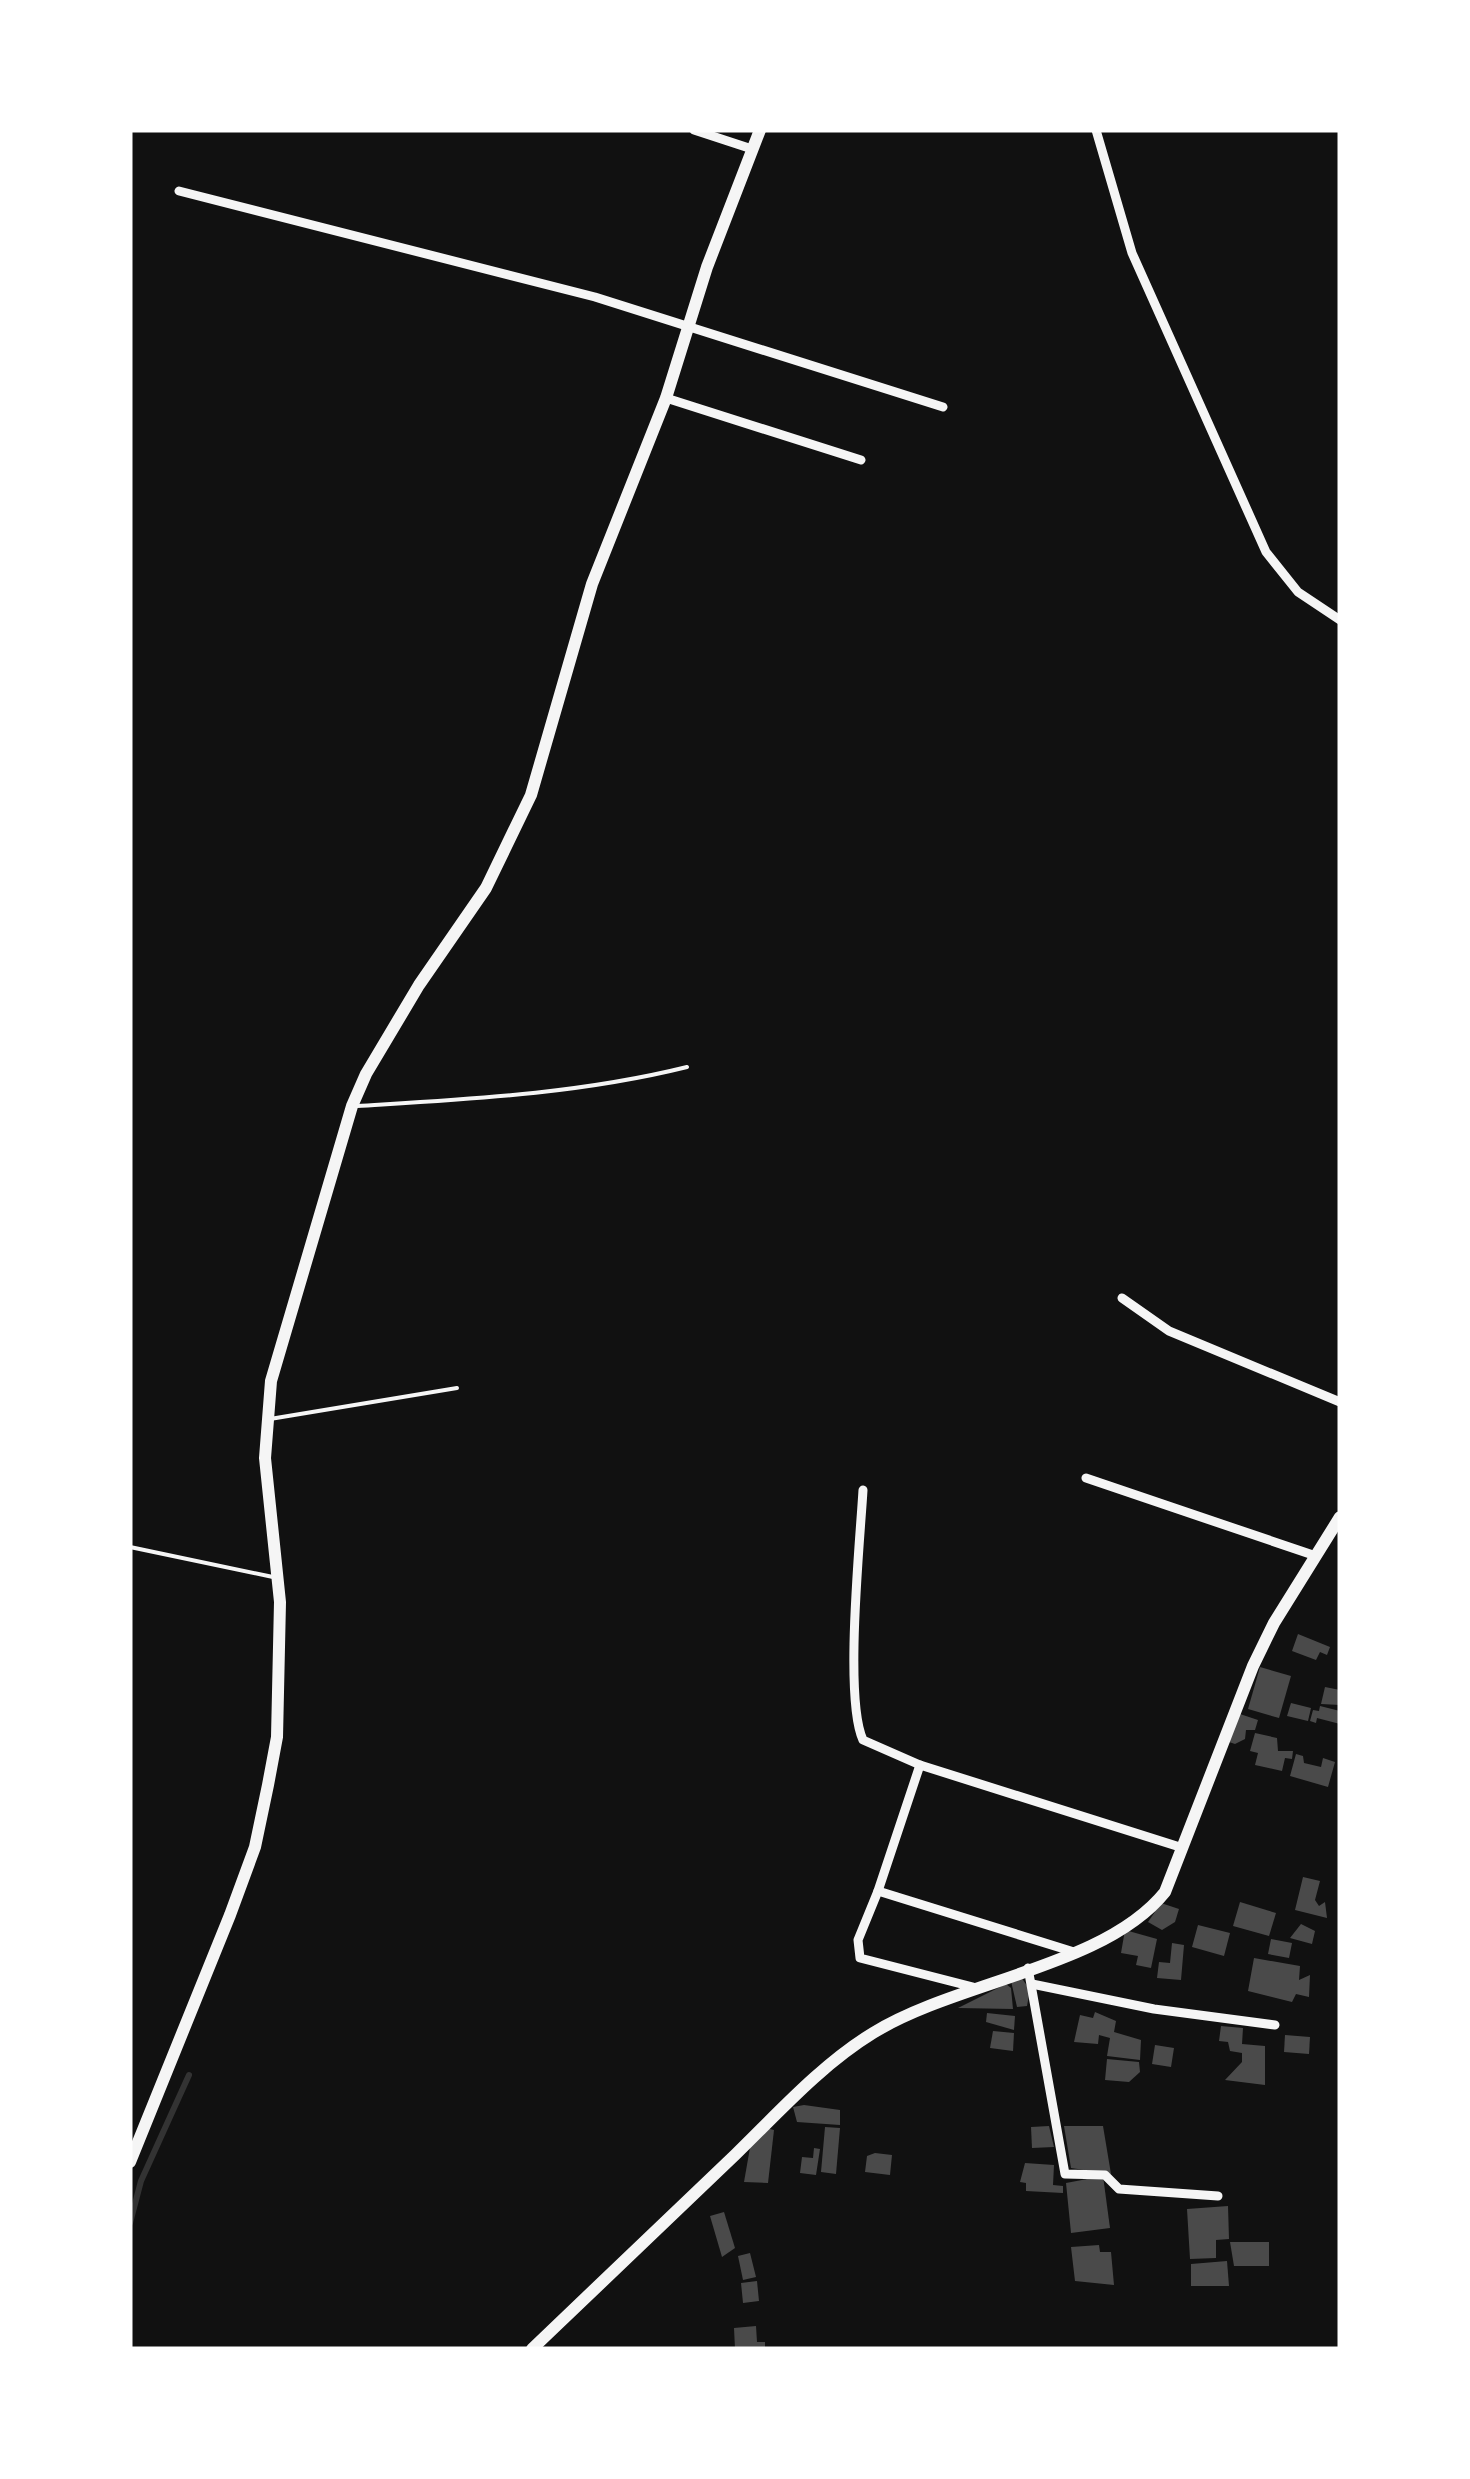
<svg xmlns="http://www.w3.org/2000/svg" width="1470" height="2479" viewBox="0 0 1470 2479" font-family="Manrope,sans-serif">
  <rect width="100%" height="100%" fill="#111"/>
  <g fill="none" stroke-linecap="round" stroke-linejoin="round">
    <!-- stream -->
    <path stroke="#333" stroke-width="6" d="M 130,2223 L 141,2181 L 189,2075"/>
  </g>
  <!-- building -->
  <g fill="#4a4a4a">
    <path d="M 1298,1634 L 1330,1647 L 1327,1655 L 1320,1652 L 1316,1660 L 1292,1651 Z"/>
    <path d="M 1260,1667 L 1291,1676 L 1279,1718 L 1248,1709 Z"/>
    <path d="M 1325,1687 L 1340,1690 L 1340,1705 L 1321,1704 Z"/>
    <path d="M 1291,1703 L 1311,1708 L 1308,1721 L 1287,1716 Z"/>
    <path d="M 1320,1706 L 1340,1711 L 1340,1724 L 1317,1718 L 1316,1723 L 1310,1721 L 1313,1710 L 1319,1711 Z"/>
    <path d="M 1240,1714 L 1258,1720 L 1255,1730 L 1246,1730 L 1245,1739 L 1235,1744 L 1229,1742 Z"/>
    <path d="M 1255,1733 L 1277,1738 L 1278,1751 L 1293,1751 L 1292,1759 L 1285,1758 L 1282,1771 L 1255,1765 L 1258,1753 L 1250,1751 Z"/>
    <path d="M 1296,1754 L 1303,1756 L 1304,1763 L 1321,1767 L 1323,1758 L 1335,1762 L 1328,1787 L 1290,1776 Z"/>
    <path d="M 1303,1877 L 1320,1881 L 1315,1900 L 1319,1906 L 1325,1902 L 1327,1918 L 1295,1910 Z"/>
    <path d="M 1240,1902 L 1276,1913 L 1269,1936 L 1233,1926 Z"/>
    <path d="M 1161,1903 L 1179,1909 L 1175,1922 L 1162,1930 L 1148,1922 Z"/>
    <path d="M 1301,1924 L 1315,1931 L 1312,1944 L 1290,1938 Z"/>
    <path d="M 1198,1925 L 1230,1933 L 1224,1956 L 1192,1947 Z"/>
    <path d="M 1125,1930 L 1157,1939 L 1151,1968 L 1136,1965 L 1138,1956 L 1121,1953 Z"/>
    <path d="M 1271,1939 L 1292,1943 L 1289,1958 L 1268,1954 Z"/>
    <path d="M 1172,1943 L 1184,1945 L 1181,1980 L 1157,1978 L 1159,1962 L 1170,1963 Z"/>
    <path d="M 1254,1958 L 1300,1966 L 1299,1980 L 1310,1975 L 1309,1997 L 1296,1994 L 1292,2002 L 1248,1991 Z"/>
    <path d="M 1021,1977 L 1030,1990 L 1027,2006 L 1017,2007 L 1011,1981 Z"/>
    <path d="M 1006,1984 L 1011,1988 L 1013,2009 L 958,2008 Z"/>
    <path d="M 1095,2012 L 1116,2021 L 1114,2032 L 1141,2040 L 1140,2060 L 1107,2056 L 1110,2038 L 1099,2035 L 1098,2044 L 1074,2042 L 1080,2015 L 1093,2018 Z"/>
    <path d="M 987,2013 L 1015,2016 L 1014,2030 L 986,2022 Z"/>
    <path d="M 1221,2026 L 1243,2028 L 1242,2044 L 1265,2046 L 1265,2085 L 1225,2080 L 1242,2062 L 1242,2053 L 1230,2051 L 1228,2042 L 1219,2041 Z"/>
    <path d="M 993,2031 L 1014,2033 L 1013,2051 L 990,2048 Z"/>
    <path d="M 1285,2035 L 1310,2037 L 1309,2054 L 1284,2052 Z"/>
    <path d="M 1155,2045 L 1174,2048 L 1171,2067 L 1152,2064 Z"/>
    <path d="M 1107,2059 L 1139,2062 L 1140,2072 L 1129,2082 L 1105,2080 Z"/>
    <path d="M 804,2105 L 840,2110 L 840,2125 L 797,2122 L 793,2107 Z"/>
    <path d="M 1049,2126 L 1054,2147 L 1032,2148 L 1031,2127 Z"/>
    <path d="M 1064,2126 L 1103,2126 L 1111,2174 L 1071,2168 Z"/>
    <path d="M 825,2127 L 840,2128 L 836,2174 L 821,2172 Z"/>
    <path d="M 766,2128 L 774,2130 L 768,2183 L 744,2182 L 751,2142 Z"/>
    <path d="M 814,2148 L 820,2149 L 816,2175 L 800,2173 L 802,2157 L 813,2158 Z"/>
    <path d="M 875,2153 L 892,2155 L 890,2175 L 865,2172 L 867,2156 Z"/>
    <path d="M 1025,2163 L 1054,2165 L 1053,2185 L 1063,2186 L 1063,2193 L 1026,2191 L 1026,2183 L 1020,2182 Z"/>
    <path d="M 1103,2176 L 1110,2228 L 1071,2233 L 1066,2183 Z"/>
    <path d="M 1228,2206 L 1229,2239 L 1216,2240 L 1216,2258 L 1190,2259 L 1187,2209 Z"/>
    <path d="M 724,2212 L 735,2248 L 722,2257 L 710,2216 Z"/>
    <path d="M 1230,2242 L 1269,2242 L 1269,2266 L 1234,2266 Z"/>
    <path d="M 1099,2245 L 1100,2252 L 1111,2252 L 1114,2285 L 1075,2281 L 1071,2247 Z"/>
    <path d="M 750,2253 L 756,2277 L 743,2280 L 738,2256 Z"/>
    <path d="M 1227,2261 L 1229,2286 L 1191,2286 L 1191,2264 Z"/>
    <path d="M 757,2281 L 759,2301 L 743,2303 L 741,2283 Z"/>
    <path d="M 756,2326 L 757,2342 L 765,2342 L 765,2349 L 735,2349 L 734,2328 Z"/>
  </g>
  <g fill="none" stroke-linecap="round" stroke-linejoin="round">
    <!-- service -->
    <g stroke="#f5f5f5" stroke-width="4">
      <path d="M 357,1106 C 469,1099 578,1094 687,1067"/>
      <path d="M 270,1419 L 457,1388"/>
      <path d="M 130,1547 L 273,1577"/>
    </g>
    <!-- minor -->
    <g stroke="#f5f5f5" stroke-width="9">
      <path d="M 694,130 L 752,149"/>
      <path d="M 1096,130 L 1132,253 L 1266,552 L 1298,592 L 1340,620"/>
      <path d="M 179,191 L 595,297 L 943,407"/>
      <path d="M 666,398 L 861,460"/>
      <path d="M 1122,1298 L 1169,1331 L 1340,1402"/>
      <path d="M 1086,1478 L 1316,1556"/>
      <path d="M 863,1490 C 860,1542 844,1699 863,1740 L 920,1765 L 1183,1848"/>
      <path d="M 878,1891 L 920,1765"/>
      <path d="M 1028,1968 L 1065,2174 L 1105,2175 L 1119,2189 L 1218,2196"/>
      <path d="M 1032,1984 L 1154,2009 L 1275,2025"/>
      <path d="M 973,1987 L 860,1958 L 858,1940 L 878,1891 L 1074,1952"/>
    </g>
    <!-- secondary -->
    <g stroke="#f5f5f5" stroke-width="12">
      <path d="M 130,2162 L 230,1915 L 255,1847 L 268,1785 L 277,1737 L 280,1602 L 265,1458 L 271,1381 L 352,1106 L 366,1074 L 419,985 L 486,888 L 531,795 L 592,584 L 666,398 L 707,267 L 760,130"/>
      <path d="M 532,2349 C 600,2284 668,2219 736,2154 C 779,2112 821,2065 873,2033 C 957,1981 1105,1967 1165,1892 L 1253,1666 L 1274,1623 L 1340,1517"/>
    </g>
  </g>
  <!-- border -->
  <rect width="1470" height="2479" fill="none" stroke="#ffffff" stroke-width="265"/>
</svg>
